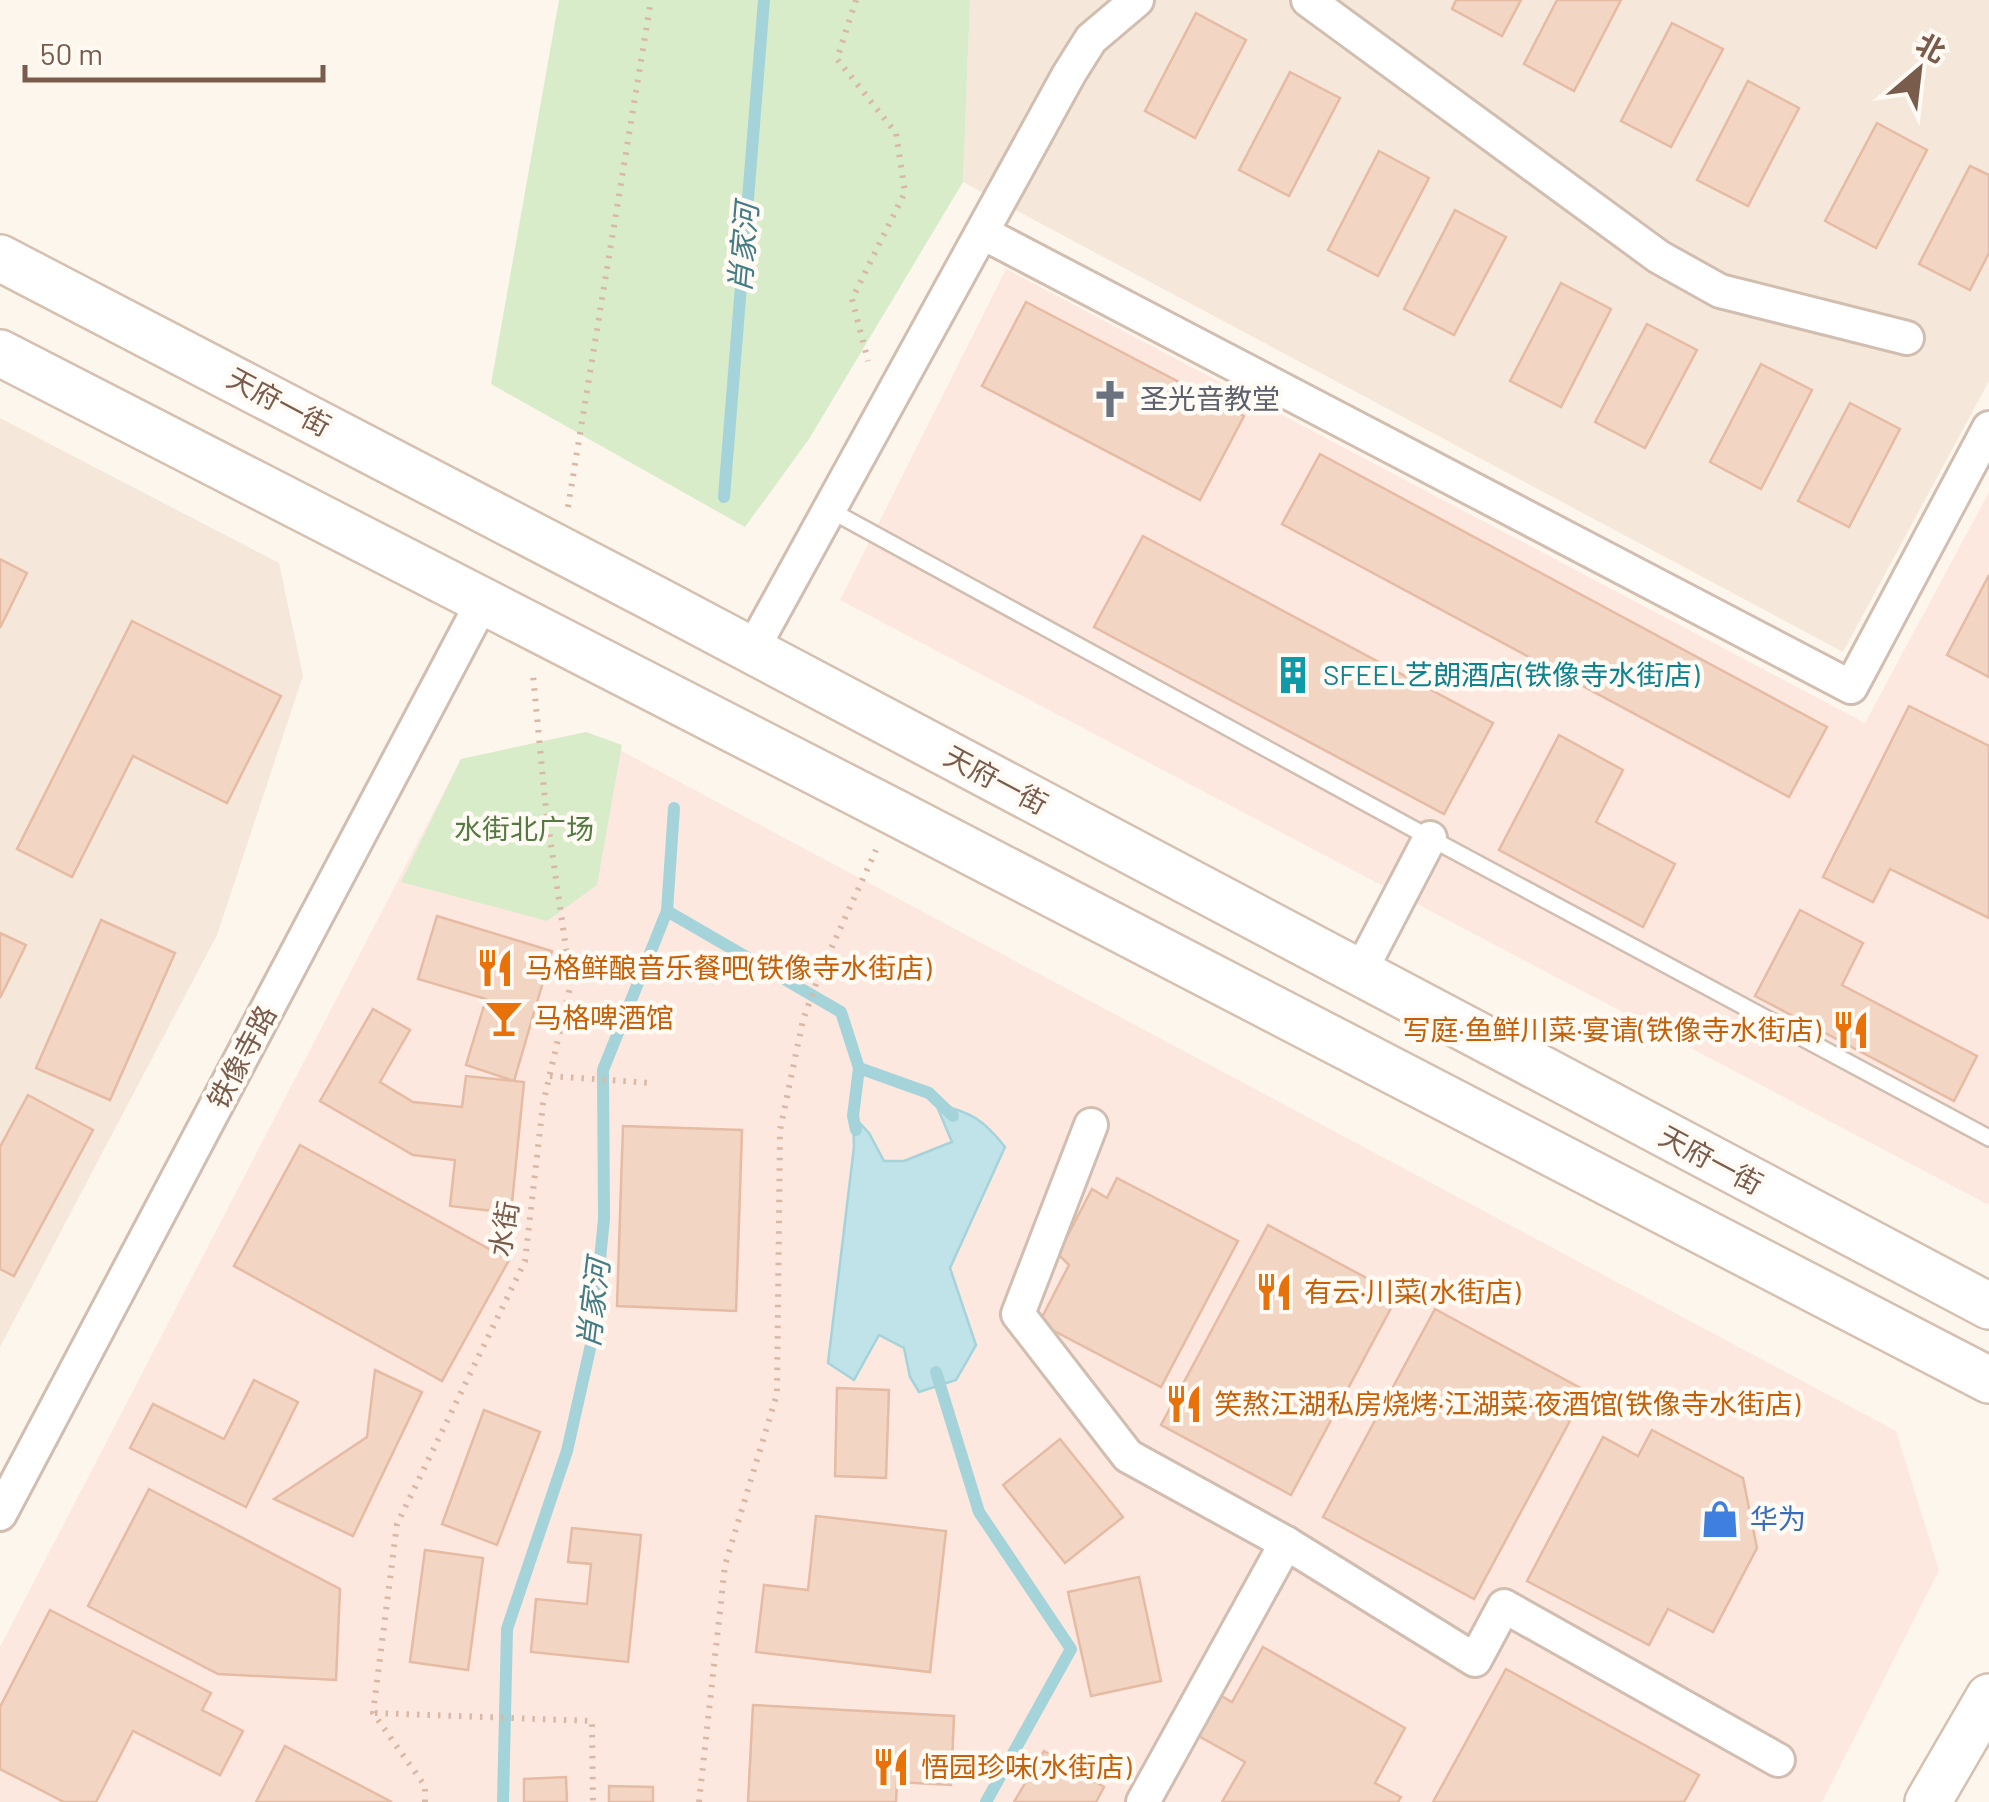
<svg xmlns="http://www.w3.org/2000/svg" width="1989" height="1802" viewBox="0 0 1989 1802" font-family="Barlow,'Noto Sans SC',sans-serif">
  <rect width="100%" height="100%" fill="#fdf6ec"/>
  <!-- residential -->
  <g fill="#f5e8da">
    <path d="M 970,0 L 1989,0 L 1989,381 L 1843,652 L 963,182 Z"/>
    <path d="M 0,418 L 279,563 L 303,676 L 217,935 L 0,1347 Z"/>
  </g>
  <!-- commercial -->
  <g fill="#fde8e0">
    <path d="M 1006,269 L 1865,723 L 1989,492 L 1989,1205 L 840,600 Z"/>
    <path d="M 586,732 L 1896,1431 L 1939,1570 L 1822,1802 L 0,1802 L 0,1647 L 461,759 Z"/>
  </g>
  <!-- green -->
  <g fill="#d8ecc9">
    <path d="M 559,0 L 970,0 L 963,182 L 809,439 L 745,527 L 491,384 Z"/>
    <path d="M 586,732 L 622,745 L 597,885 L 547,921 L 401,882 L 461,759 Z"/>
  </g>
  <!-- water -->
  <path fill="#bfe3e8" stroke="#a5d3da" stroke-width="2.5" d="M 936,1104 C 971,1112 983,1119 1005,1147 L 950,1268 L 976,1345 L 956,1380 L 919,1392 L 910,1377 L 904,1348 L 879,1335 L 854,1380 L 828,1363 L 854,1147 L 853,1116 L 869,1133 L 884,1161 L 904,1161 L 952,1142 Z"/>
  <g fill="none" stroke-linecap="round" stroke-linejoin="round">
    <!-- stream -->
    <g stroke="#a5d3da" stroke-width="12">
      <path d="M 724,497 L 764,0"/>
      <path d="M 667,911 L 841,1012 L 859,1068 L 853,1116 L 856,1130"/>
      <path d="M 859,1068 L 929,1093 L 953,1116"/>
      <path d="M 936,1372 L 979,1512 L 1071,1649 L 986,1802"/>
      <path d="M 503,1802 L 507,1629 L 567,1451 L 592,1340 L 604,1219 L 603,1070 L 667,911 L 674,808"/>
    </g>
  </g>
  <!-- building -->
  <g fill="#f3d5c3" stroke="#e6bba3" stroke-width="2.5">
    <path d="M 1456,0 L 1521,0 L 1502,36 L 1452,9 Z"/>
    <path d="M 1557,0 L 1621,0 L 1574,91 L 1524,64 Z"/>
    <path d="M 1196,13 L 1246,40 L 1195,138 L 1145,111 Z"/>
    <path d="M 1672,23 L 1723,49 L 1671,147 L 1621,121 Z"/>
    <path d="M 1290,72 L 1340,98 L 1289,196 L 1239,170 Z"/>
    <path d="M 1748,81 L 1799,108 L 1748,206 L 1697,180 Z"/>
    <path d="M 1877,123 L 1927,150 L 1876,248 L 1825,221 Z"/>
    <path d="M 1379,151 L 1429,178 L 1378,276 L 1328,250 Z"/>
    <path d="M 1970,166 L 1989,175 L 1989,253 L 1970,290 L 1919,264 Z"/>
    <path d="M 1455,210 L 1506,237 L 1454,335 L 1404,309 Z"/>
    <path d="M 1561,283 L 1611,309 L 1561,407 L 1510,381 Z"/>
    <path d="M 1026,302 L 1244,416 L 1200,500 L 982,386 Z"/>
    <path d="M 1647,324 L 1697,350 L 1645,448 L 1595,422 Z"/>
    <path d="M 1761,364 L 1812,390 L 1761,489 L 1710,462 Z"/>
    <path d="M 1850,403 L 1900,429 L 1849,527 L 1798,501 Z"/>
    <path d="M 1320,454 L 1827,727 L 1789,797 L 1282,524 Z"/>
    <path d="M 1143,536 L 1493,723 L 1444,814 L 1094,627 Z"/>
    <path d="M 0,559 L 27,573 L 0,628 Z"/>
    <path d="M 1989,575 L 1989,677 L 1947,655 Z"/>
    <path d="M 132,621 L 281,696 L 227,803 L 133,756 L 72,877 L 17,849 Z"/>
    <path d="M 1909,706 L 1989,746 L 1989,918 L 1890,869 L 1873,902 L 1823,877 Z"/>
    <path d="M 1559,735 L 1623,770 L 1596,822 L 1675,864 L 1643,927 L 1499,850 Z"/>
    <path d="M 1800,910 L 1863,943 L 1842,985 L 1977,1056 L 1954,1101 L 1755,996 Z"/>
    <path d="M 437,916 L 552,951 L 514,1081 L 466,1065 L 486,999 L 418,979 Z"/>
    <path d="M 101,920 L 175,953 L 110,1100 L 36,1068 Z"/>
    <path d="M 0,933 L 26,945 L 0,998 Z"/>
    <path d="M 373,1009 L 410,1030 L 380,1082 L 413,1102 L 462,1107 L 466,1076 L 524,1082 L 511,1213 L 450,1206 L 455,1160 L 413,1155 L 320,1101 Z"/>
    <path d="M 28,1095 L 93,1130 L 14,1276 L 0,1269 L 0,1147 Z"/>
    <path d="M 623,1126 L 742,1130 L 736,1311 L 617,1306 Z"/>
    <path d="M 300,1145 L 509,1260 L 442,1381 L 234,1266 Z"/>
    <path d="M 1117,1178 L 1238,1241 L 1161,1387 L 1039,1323 L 1069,1265 L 1058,1254 L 1092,1189 L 1107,1198 Z"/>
    <path d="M 1268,1225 L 1398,1295 L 1291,1495 L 1161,1425 Z"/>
    <path d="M 1435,1309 L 1586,1391 L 1474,1599 L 1323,1517 Z"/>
    <path d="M 375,1370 L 422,1392 L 353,1536 L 274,1499 L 367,1437 Z"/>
    <path d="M 254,1380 L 298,1402 L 246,1507 L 130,1448 L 153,1404 L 224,1439 Z"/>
    <path d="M 837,1388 L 889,1390 L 886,1478 L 835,1476 Z"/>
    <path d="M 484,1410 L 540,1432 L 497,1545 L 442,1524 Z"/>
    <path d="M 1652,1430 L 1743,1478 L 1757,1548 L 1713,1632 L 1668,1609 L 1649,1645 L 1527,1581 L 1603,1437 L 1638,1456 Z"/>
    <path d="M 1060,1439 L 1123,1517 L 1065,1563 L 1003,1485 Z"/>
    <path d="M 149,1489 L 340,1589 L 336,1680 L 218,1674 L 88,1606 Z"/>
    <path d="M 816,1516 L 946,1531 L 930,1672 L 756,1652 L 764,1585 L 808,1590 Z"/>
    <path d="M 572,1528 L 641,1535 L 628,1662 L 531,1652 L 536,1599 L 587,1604 L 591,1564 L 568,1562 Z"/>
    <path d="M 425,1550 L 483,1558 L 468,1670 L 410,1662 Z"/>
    <path d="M 1139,1577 L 1161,1681 L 1091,1696 L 1068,1592 Z"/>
    <path d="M 50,1610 L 211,1693 L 202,1710 L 243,1731 L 220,1775 L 133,1731 L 96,1802 L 64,1802 L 0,1769 L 0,1707 Z"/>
    <path d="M 1263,1647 L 1405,1728 L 1375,1783 L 1401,1797 L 1398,1802 L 1222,1802 L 1245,1762 L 1195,1734 L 1218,1694 L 1232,1702 Z"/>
    <path d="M 1506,1669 L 1699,1775 L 1684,1802 L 1433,1802 Z"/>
    <path d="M 753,1705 L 954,1716 L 951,1785 L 897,1782 L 896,1802 L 748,1802 Z"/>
    <path d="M 285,1746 L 392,1802 L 256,1802 Z"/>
    <path d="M 1044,1751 L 1104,1787 L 1096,1802 L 1014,1802 Z"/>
    <path d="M 566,1777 L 567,1802 L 524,1802 L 524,1779 Z"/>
    <path d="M 609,1786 L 653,1787 L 653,1802 L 609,1802 Z"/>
  </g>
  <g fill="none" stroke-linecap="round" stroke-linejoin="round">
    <!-- lane casing -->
    <g stroke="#d1beb0" stroke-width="20">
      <path id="lane" d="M 830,510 L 1430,838 L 1989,1138"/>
    </g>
    <!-- street casing -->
    <g stroke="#d1beb0" stroke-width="38">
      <g id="street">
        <path d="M 1308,0 L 1659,257 L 1720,291 L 1907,338"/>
        <path d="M 983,233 L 1851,687 L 1989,428"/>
        <path d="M 752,650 L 1069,74 L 1091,39 L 1137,0"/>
        <path d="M 1359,974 L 1430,838"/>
        <path d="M 1091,1125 L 1018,1314 L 1128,1456 L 1286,1543 L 1475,1660 L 1504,1606 L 1778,1760"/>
        <path d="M 0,1514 L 483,601"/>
        <path d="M 1143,1802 L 1286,1543"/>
      </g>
    </g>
    <!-- secondary casing -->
    <g stroke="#d6c0b0" stroke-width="50">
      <g id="secondary">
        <path d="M 0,258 L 655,599 L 1989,1306"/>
        <path d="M 0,353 L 894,812 L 1989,1380"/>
        <path d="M 1928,1802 L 1989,1697"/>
      </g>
    </g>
    <!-- path -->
    <g stroke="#d9b8a5" stroke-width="6" stroke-dasharray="2.5 8" stroke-linecap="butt">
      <path d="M 856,0 L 837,59 L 896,133 L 905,192 L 852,299 L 868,361"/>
      <path d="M 568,507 L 651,0"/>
      <path d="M 550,1076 L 652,1083"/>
      <path d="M 375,1713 L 592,1721 L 593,1802"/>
      <path d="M 425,1802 L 425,1786 L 373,1713 L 397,1524 L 525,1261 L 543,1104 L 571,983 L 546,810 L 533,675"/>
      <path d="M 699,1802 L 725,1565 L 777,1394 L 780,1130 L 803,1020 L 820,973 L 876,850"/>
    </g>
    <!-- lane -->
    <use href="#lane" stroke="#fff" stroke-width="15"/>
    <!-- street -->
    <use href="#street" stroke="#fff" stroke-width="32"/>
    <!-- secondary -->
    <use href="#secondary" stroke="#fff" stroke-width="45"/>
  </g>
  <!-- icons -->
  <defs>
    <g id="church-bare" transform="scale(3)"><path d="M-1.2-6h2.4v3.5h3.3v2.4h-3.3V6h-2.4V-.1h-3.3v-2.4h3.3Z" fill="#6b7280" stroke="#fffaf3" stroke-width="2.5" paint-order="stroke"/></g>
    <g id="building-bare" transform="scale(3)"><path d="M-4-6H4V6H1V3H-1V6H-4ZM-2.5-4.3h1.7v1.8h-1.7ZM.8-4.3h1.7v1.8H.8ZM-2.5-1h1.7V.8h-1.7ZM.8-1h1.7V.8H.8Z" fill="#0f9aa8" stroke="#fffaf3" stroke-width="2.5" paint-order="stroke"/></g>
    <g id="restaurant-bare" transform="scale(3)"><path d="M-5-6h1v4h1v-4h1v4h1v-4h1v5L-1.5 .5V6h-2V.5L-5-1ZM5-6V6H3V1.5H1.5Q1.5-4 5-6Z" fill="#e8710a" stroke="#fffaf3" stroke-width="2.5" paint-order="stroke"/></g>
    <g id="bar-bare" transform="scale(3)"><path d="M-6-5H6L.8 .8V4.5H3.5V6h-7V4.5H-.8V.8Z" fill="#e8710a" stroke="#fffaf3" stroke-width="2.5" paint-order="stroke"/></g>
    <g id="shop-bare" transform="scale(3)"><path d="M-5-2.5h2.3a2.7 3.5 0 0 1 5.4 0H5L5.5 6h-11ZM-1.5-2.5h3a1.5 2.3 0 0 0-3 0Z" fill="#3f7fe0" stroke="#fffaf3" stroke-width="2.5" paint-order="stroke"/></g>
  </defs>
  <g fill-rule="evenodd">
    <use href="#church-bare" x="1110" y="399"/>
    <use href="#building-bare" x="1293" y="675"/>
    <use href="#restaurant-bare" x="495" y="968"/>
    <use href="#bar-bare" x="504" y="1018"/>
    <use href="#restaurant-bare" x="1851" y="1030"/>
    <use href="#restaurant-bare" x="1274" y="1292"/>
    <use href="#restaurant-bare" x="1184" y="1404"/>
    <use href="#shop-bare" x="1720" y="1519"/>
    <use href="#restaurant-bare" x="891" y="1767"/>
  </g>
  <g text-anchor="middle" stroke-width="9" stroke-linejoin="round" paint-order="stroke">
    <!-- worship labels -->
    <g font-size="28" fill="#5b616d" stroke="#fffaf3" text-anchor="start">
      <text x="1140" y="409">圣光音教堂</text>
    </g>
    <!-- street labels -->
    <g font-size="28" fill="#7a5c4d" stroke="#fffaf3">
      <text transform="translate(279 402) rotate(28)" y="10">天府一街</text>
      <text transform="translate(996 780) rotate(28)" y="10">天府一街</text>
      <text transform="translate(242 1057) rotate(-62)" y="10">铁像寺路</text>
      <text transform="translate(1711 1160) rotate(28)" y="10">天府一街</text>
      <text transform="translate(504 1229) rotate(-80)" y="10">水街</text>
    </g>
    <!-- culture labels -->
    <g font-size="28" fill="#0d838f" stroke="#fffaf3" text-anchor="start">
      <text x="1323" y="685">SFEEL艺朗酒店(铁像寺水街店)</text>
    </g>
    <!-- park labels -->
    <g font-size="28" fill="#537a41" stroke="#fffaf3">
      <text x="524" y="839">水街北广场</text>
    </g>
    <!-- food labels -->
    <g font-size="28" fill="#c56008" stroke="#fffaf3" text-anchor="start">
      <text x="525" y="978">马格鲜酿音乐餐吧(铁像寺水街店)</text>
      <text x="534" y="1028">马格啤酒馆</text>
      <text x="1821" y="1040" text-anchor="end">写庭·鱼鲜川菜·宴请(铁像寺水街店)</text>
      <text x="1304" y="1302">有云·川菜(水街店)</text>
      <text x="1214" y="1414">笑熬江湖私房烧烤·江湖菜·夜酒馆(铁像寺水街店)</text>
      <text x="921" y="1777">悟园珍味(水街店)</text>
    </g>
    <!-- shop labels -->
    <g font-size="28" fill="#366cbe" stroke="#fffaf3" text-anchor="start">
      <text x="1750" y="1529">华为</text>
    </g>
    <!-- water labels -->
    <g font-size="30" font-style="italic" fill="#437c86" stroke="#fffaf3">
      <text transform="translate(744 248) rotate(-85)" y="10">肖家河</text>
      <text transform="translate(594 1304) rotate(-83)" y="10">肖家河</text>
    </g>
  </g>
  <!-- north arrow -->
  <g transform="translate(1919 70) rotate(28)" stroke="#fffaf3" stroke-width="8" paint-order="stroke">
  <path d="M0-8L18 38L0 25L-18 38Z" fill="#7a5c4d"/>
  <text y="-15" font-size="28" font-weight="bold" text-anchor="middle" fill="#7a5c4d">北</text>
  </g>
  <!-- scale -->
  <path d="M25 65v15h298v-15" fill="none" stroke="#7a5c4d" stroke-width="5"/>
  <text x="40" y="65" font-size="30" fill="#7a5c4d" stroke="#fffaf3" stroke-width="8" paint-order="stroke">50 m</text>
</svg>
